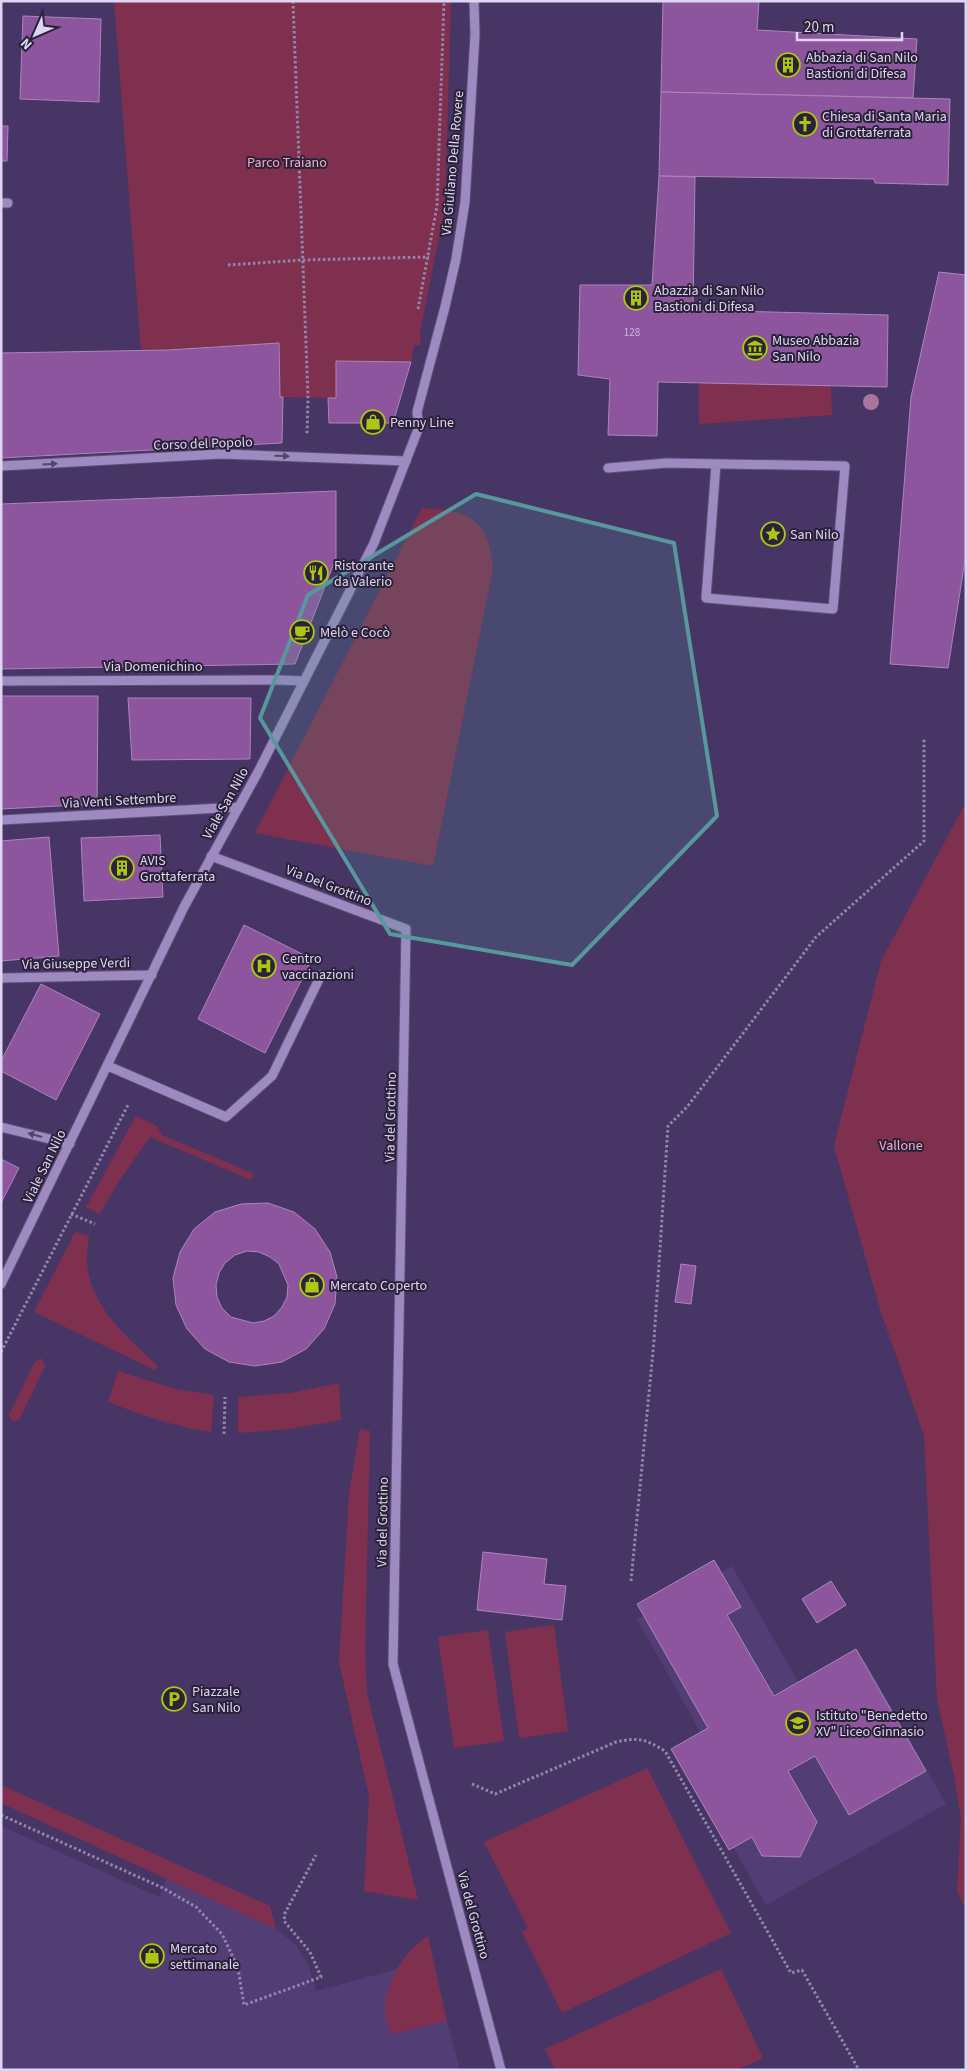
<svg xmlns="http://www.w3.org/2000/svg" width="967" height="2071" viewBox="0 0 967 2071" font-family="'Source Sans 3',sans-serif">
  <rect width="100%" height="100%" fill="#473566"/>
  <!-- built -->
  <g fill="#523e75">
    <path d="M 732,1566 L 805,1694 L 865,1661 L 946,1804 L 766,1905 L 687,1766 L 711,1751 L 637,1619 Z"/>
    <path d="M 1,1826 L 159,1897 L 167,1878 L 276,1929 L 296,1945 L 309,1966 L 316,1991 L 397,1969 L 389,1992 L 391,2034 L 447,2021 L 460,2070 L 1,2070 Z"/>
  </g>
  <!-- green -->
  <g fill="#80304f">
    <path d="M 114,1 L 451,1 L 445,206 L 420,332 L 421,345 L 414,345 L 411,362 L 336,361 L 336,398 L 283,397 L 280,397 L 279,343 L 141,351 Z"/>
    <path d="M 699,383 L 831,386 L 832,415 L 699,424 Z"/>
    <path d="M 422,508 C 470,511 488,518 493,569 L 433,866 L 255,833 Z"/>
    <path d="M 966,802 L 966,1911 L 957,1891 L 961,1819 L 955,1780 L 937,1699 L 924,1436 L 880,1309 L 834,1146 L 881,961 Z"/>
    <path d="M 136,1116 L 157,1126 L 162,1135 L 254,1174 L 251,1180 L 150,1137 L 117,1184 L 100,1214 L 86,1207 Z"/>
    <path d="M 75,1232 L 89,1236 C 88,1245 86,1255 87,1263 C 90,1307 128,1338 158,1366 L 155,1370 L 34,1312 Z"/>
    <path d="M 41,1358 L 45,1366 L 19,1420 L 13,1422 L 9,1415 L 34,1363 Z"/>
    <path d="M 118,1371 L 175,1389 L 214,1395 L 211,1432 C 175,1427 142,1415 108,1402 Z"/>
    <path d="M 339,1383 L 341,1420 L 290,1429 L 238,1433 L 238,1397 L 290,1393 Z"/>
    <path d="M 360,1429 L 370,1431 L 365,1651 L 367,1693 L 418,1900 L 364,1891 L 369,1796 L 339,1662 L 349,1494 Z"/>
    <path d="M 554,1625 L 568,1731 L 519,1738 L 505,1632 Z"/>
    <path d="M 488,1630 L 504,1741 L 454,1748 L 438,1637 Z"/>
    <path d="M 647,1768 L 731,1933 L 562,2013 L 522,1932 L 528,1928 L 484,1842 Z"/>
    <path d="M 1,1785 L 270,1906 L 276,1929 L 1,1803 Z"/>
    <path d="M 428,1936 L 447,2021 L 391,2034 C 389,2026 384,2015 385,2007 C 388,1978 404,1951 428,1936 Z"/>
    <path d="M 721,1969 L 763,2058 L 737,2070 L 555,2070 L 545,2049 Z"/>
  </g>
  <!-- building -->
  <g fill="#8d559d" stroke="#ac86b7" fill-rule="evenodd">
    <path d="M 663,1 L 759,1 L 757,30 L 917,39 L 913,98 L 661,92 Z"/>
    <path d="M 23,16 L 101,19 L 99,102 L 20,99 Z"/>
    <path d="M 661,92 L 950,99 L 948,185 L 875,183 L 874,179 L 659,176 Z"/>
    <path d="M 1,126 L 8,126 L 7,161 L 1,161 Z"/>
    <path d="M 659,176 L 695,177 L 693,310 L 888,315 L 887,387 L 658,382 L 657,436 L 608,435 L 610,379 L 578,375 L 580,285 L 652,285 Z"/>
    <path d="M 939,272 L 966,275 L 966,554 L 948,668 L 890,664 L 911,397 Z"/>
    <path d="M 279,343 L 280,397 L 283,397 L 282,443 L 1,458 L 1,353 L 168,350 Z"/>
    <path d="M 336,361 L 411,362 L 393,423 L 329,423 L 328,398 L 336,398 Z"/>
    <path d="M 336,491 L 336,558 L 295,664 L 1,669 L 1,504 Z"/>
    <path d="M 1,696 L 98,696 L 97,804 L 1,809 Z"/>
    <path d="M 128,698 L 251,698 L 250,759 L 132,760 Z"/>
    <path d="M 160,835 L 163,897 L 84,901 L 81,838 Z"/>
    <path d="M 49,837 L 59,956 L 1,961 L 1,841 Z"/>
    <path d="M 244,925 L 312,959 L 265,1053 L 198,1019 Z"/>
    <path d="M 41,984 L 100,1014 L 56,1100 L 1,1071 L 1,1061 Z"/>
    <path d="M 1,1159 L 19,1168 L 1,1203 Z"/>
    <path d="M 268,1203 L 294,1212 L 315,1229 L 330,1252 L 337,1277 L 335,1304 L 324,1329 L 306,1349 L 282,1362 L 255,1366 L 229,1362 L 205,1349 L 187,1329 L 176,1305 L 173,1278 L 180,1252 L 194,1229 L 215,1212 L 241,1204 ZM 247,1251 L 259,1252 L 270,1257 L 279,1264 L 288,1285 L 287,1297 L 282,1307 L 274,1316 L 264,1321 L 253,1323 L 231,1317 L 222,1308 L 217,1297 L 216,1285 L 219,1273 L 225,1263 L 235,1255 Z"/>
    <path d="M 681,1264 L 696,1266 L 691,1304 L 675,1302 Z"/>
    <path d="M 483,1552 L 547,1559 L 544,1584 L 566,1586 L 562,1620 L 477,1610 Z"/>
    <path d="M 714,1560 L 741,1607 L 727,1615 L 774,1696 L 856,1649 L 926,1771 L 849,1815 L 815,1756 L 788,1771 L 817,1822 L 800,1857 L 762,1856 L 752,1837 L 729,1850 L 671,1749 L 708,1728 L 637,1604 Z"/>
    <path d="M 831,1581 L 846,1605 L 817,1623 L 802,1599 Z"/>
  </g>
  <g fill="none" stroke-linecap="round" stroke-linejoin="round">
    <!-- minor casing -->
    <g stroke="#5f4f79" stroke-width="11">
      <g id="minor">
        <path d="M 1,203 L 8,203"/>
        <path d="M 1,466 L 221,454 L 406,461"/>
        <path d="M 608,468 L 667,463 L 845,466 L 833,609 L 706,598 L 716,464"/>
        <path d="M 1,681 L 278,680 L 304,681"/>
        <path d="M 1,820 L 239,807"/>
        <path d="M 211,856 L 406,929 L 393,1664 L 501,2070"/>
        <path d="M 1,978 L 152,975"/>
        <path d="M 108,1066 L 226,1117 L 272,1076 L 321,975"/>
        <path d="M 1,1127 L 70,1144"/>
        <path d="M 1,1284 L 184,907 L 258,772 L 374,543 L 419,427 L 417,412 L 445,307 L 456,259 L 465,202 L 475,35 L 474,1"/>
      </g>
    </g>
    <!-- path -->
    <g stroke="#9386ad" stroke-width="3" stroke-dasharray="2.5 2.5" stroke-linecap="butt">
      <path d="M 293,1 L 308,398 L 307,435"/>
      <path d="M 228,265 L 303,260 L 429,257"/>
      <path d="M 418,309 L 437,206 L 444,1"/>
      <path d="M 71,1214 L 95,1224"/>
      <path d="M 1,1352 L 129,1103"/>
      <path d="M 224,1434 L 225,1397"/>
      <path d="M 631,1581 L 654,1341 L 668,1126 L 687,1107 L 816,937 L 924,841 L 924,738"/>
      <path d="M 472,1784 L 495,1794 L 616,1742 C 639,1737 645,1739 665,1751 L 791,1973 L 802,1970 L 859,2070"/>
      <path d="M 1,1815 L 163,1888 L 196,1907 L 222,1934 L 238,1968 L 244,2005 L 321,1977 L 310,1952 L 284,1921 L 285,1913 L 316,1855"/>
    </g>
    <!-- minor -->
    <use href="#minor" stroke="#9c8ac1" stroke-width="9"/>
  </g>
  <!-- trees -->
  <circle fill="#a77699" cx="871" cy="402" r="8"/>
  <!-- one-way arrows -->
  <defs><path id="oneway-solid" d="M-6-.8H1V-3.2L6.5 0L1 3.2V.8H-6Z" transform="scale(1.25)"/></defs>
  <g fill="#524668">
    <use href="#oneway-solid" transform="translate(282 456) rotate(1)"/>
    <use href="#oneway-solid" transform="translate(50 464) rotate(-3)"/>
    <use href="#oneway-solid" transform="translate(35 1135) rotate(-165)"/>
  </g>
  <!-- marked area -->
  <path fill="#57979d" fill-opacity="0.2" stroke="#57979d" stroke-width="4" stroke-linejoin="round" d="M 476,494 L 674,543 L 717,816 L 572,965 L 390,934 L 260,718 L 308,595 Z"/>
  <!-- icons -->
  <defs>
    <g id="building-ring" transform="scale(1.25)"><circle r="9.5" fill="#2a2238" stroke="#acc611" stroke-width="1.5"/><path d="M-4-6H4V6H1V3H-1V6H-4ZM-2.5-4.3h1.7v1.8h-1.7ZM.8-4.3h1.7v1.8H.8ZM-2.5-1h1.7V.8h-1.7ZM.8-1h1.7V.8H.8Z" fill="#acc611"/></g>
    <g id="church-ring" transform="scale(1.25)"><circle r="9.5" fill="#2a2238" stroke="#acc611" stroke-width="1.5"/><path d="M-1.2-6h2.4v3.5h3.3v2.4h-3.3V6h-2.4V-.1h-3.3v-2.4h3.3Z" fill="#acc611"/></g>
    <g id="museum-ring" transform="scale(1.25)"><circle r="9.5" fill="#2a2238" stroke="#acc611" stroke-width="1.5"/><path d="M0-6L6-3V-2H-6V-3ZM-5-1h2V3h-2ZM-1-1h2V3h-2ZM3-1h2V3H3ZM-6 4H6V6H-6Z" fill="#acc611"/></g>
    <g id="shop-ring" transform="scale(1.25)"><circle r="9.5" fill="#2a2238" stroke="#acc611" stroke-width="1.5"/><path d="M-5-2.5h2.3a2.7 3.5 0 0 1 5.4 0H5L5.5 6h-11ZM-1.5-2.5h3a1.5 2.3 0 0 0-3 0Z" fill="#acc611"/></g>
    <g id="sight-ring" transform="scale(1.25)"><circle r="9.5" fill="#2a2238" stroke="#acc611" stroke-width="1.5"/><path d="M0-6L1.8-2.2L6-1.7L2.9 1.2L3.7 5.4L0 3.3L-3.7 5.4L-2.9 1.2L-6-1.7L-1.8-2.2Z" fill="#acc611"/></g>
    <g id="restaurant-ring" transform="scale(1.25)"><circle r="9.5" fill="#2a2238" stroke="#acc611" stroke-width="1.5"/><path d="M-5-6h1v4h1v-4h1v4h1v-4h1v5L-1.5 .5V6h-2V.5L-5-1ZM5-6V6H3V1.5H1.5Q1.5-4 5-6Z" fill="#acc611"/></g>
    <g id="cafe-ring" transform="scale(1.25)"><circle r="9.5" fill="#2a2238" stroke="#acc611" stroke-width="1.5"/><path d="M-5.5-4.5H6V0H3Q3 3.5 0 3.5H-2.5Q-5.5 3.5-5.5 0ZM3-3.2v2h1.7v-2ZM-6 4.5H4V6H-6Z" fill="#acc611"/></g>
    <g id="hospital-ring" transform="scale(1.25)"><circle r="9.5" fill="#2a2238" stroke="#acc611" stroke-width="1.5"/><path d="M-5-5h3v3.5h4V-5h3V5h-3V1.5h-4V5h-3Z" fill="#acc611"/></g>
    <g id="parking-ring" transform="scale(1.25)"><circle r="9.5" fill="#2a2238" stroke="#acc611" stroke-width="1.5"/><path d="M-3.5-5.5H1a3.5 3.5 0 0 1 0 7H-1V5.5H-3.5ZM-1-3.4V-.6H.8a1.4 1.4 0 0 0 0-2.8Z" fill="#acc611"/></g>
    <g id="school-ring" transform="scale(1.25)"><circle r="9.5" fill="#2a2238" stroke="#acc611" stroke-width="1.5"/><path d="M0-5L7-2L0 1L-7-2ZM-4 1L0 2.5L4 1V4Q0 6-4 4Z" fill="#acc611"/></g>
  </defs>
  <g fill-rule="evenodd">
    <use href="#building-ring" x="788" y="65"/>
    <use href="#church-ring" x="805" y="124"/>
    <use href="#building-ring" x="636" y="298"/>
    <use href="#museum-ring" x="755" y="348"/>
    <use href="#shop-ring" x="373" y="422"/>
    <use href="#sight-ring" x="773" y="534"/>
    <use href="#restaurant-ring" x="316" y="573"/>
    <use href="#cafe-ring" x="302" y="632"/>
    <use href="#building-ring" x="122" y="868"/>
    <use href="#hospital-ring" x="264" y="966"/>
    <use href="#shop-ring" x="312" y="1285"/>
    <use href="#parking-ring" x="174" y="1699"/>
    <use href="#school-ring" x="798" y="1723"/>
    <use href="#shop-ring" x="152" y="1956"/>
  </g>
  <g text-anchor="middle" stroke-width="4" stroke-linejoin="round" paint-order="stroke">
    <!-- number labels -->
    <g font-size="11" fill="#cab5de">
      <text x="632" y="336">128</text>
    </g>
    <!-- poi labels -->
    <g font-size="14" fill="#ded5f3" stroke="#2a2238" text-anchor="start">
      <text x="806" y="62">Abbazia di San Nilo<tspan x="806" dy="16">Bastioni di Difesa</tspan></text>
      <text x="822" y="121">Chiesa di Santa Maria<tspan x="822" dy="16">di Grottaferrata</tspan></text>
      <text x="654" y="295">Abazzia di San Nilo<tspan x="654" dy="16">Bastioni di Difesa</tspan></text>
      <text x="772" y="345">Museo Abbazia<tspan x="772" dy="16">San Nilo</tspan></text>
      <text x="390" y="427">Penny Line</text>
      <text x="790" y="539">San Nilo</text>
      <text x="334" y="570">Ristorante<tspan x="334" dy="16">da Valerio</tspan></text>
      <text x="320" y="637">Melò e Cocò</text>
      <text x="140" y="865">AVIS<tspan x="140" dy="16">Grottaferrata</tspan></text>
      <text x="282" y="963">Centro<tspan x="282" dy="16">vaccinazioni</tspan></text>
      <text x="330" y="1290">Mercato Coperto</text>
      <text x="192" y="1696">Piazzale<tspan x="192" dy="16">San Nilo</tspan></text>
      <text x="816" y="1720">Istituto "Benedetto<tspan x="816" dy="16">XV" Liceo Ginnasio</tspan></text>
      <text x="170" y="1953">Mercato<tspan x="170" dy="16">settimanale</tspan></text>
    </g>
    <!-- park labels -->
    <g font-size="14" fill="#f6abc3" stroke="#2a2238">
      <text x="287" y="167">Parco Traiano</text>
      <text x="901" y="1150">Vallone</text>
    </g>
    <!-- street labels -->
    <g font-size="14" fill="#ded5f3" stroke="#2a2238">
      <text transform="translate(452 163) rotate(-85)" y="5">Via Giuliano Della Rovere</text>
      <text transform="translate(203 443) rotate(-2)" y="5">Corso del Popolo</text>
      <text x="153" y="671">Via Domenichino</text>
      <text transform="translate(119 800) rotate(-3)" y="5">Via Venti Settembre</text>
      <text transform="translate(225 803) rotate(-61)" y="5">Viale San Nilo</text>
      <text transform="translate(329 885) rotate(21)" y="5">Via Del Grottino</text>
      <text transform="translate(76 963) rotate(-1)" y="5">Via Giuseppe Verdi</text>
      <text transform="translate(390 1117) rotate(-89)" y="5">Via del Grottino</text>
      <text transform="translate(44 1166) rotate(-64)" y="5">Viale San Nilo</text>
      <text transform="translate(382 1522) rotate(-89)" y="5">Via del Grottino</text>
      <text transform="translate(474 1915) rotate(75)" y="5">Via del Grottino</text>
    </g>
  </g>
  <!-- border -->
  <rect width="967" height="2071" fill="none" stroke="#ded5f3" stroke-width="5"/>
  <!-- north arrow -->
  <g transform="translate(35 35) rotate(225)" stroke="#2a2238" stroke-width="4" paint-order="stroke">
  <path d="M0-4L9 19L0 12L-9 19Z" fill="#ded5f3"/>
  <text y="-8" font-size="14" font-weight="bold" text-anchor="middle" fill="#ded5f3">N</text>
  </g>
  <!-- scale -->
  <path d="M797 32v8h105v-8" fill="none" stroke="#ded5f3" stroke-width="2.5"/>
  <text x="804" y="32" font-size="15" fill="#ded5f3" stroke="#2a2238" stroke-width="4" paint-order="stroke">20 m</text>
</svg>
